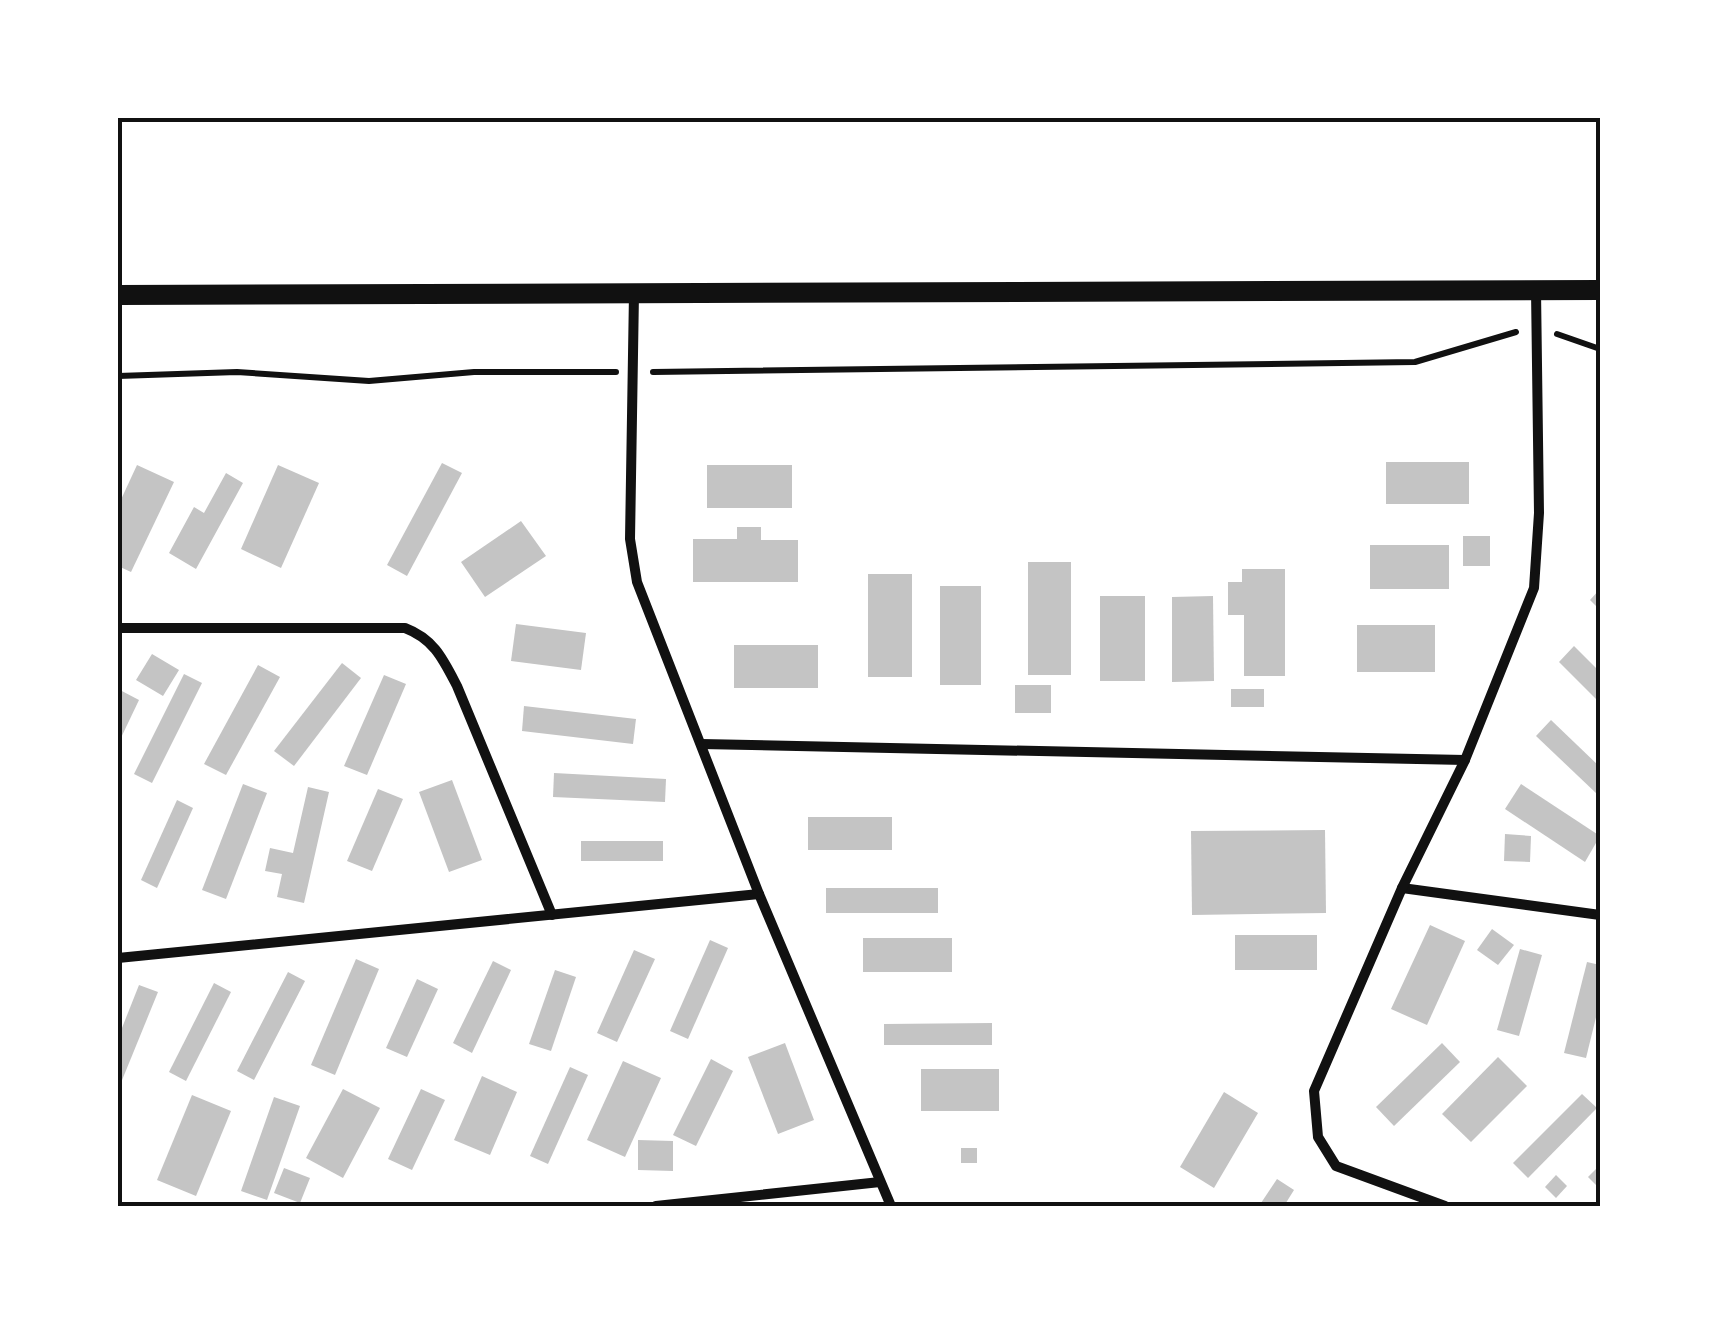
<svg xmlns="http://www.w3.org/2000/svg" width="1718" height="1324" viewBox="0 0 1718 1324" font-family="Helvetica,sans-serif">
  <rect width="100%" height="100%" fill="#fff"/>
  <!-- building -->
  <g fill="#c4c4c4">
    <rect x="1386" y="462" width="83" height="42"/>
    <path d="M 442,463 L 462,473 L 407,576 L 387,565 Z"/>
    <path d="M 137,465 L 174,482 L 131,572 L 118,566 L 118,506 Z"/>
    <path d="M 278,465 L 319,483 L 281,568 L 241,549 Z"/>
    <rect x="707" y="465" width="85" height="43"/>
    <path d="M 226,473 L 243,483 L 196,569 L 169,553 L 194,507 L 204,513 Z"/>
    <path d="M 521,521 L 546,556 L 485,597 L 461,562 Z"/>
    <path d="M 737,527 L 761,527 L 761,540 L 798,540 L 798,582 L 693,582 L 693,539 L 737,539 Z"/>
    <rect x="1463" y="536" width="27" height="30"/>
    <rect x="1370" y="545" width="79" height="44"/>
    <rect x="1028" y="562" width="43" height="113"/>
    <path d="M 1242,569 L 1285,569 L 1285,676 L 1244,676 L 1244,615 L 1228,615 L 1228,582 L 1242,582 Z"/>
    <rect x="868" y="574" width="44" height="103"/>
    <rect x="940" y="586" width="41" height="99"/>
    <path d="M 1600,589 L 1600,610 L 1590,600 Z"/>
    <rect x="1100" y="596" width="45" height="85"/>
    <path d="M 1213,596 L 1214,681 L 1172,682 L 1172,597 Z"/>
    <path d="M 516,624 L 586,633 L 581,670 L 511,661 Z"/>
    <rect x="1357" y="625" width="78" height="47"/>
    <rect x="734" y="645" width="84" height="43"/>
    <path d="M 1574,646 L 1600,672 L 1600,703 L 1559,662 Z"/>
    <path d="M 152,654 L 179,670 L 163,696 L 136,680 Z"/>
    <path d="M 342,663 L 361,678 L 294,766 L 274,751 Z"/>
    <path d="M 258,665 L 280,677 L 226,775 L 204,764 Z"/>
    <path d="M 184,674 L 202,683 L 152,783 L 134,774 Z"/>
    <path d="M 384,675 L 406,684 L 367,775 L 344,766 Z"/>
    <rect x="1015" y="685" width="36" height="28"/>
    <path d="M 118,689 L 139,700 L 118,744 Z"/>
    <rect x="1231" y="689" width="33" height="18"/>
    <path d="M 524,706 L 636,719 L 633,744 L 522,731 Z"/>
    <path d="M 1551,720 L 1600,767 L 1597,794 L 1536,736 Z"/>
    <path d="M 554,773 L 666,779 L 665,802 L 553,797 Z"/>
    <path d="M 452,780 L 482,860 L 449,872 L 419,792 Z"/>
    <path d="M 243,784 L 267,793 L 226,899 L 202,890 Z"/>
    <path d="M 1521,784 L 1600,836 L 1585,862 L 1505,809 Z"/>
    <path d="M 308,787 L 329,792 L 304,903 L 277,897 L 282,874 L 265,871 L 270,848 L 293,853 Z"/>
    <path d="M 378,789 L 403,799 L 372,871 L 347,861 Z"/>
    <path d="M 177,800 L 193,808 L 157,888 L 141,880 Z"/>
    <rect x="808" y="817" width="84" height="33"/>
    <path d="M 1325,830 L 1326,913 L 1192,915 L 1191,831 Z"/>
    <path d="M 1505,834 L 1531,836 L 1530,862 L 1504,861 Z"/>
    <rect x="581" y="841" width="82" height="20"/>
    <rect x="826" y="888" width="112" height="25"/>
    <path d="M 1430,925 L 1465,941 L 1427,1025 L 1391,1009 Z"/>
    <path d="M 1492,929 L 1514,945 L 1498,965 L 1477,950 Z"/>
    <rect x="1235" y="935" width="82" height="35"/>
    <rect x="863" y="938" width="89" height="34"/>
    <path d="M 710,940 L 728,948 L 688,1039 L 670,1031 Z"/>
    <path d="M 1520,949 L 1542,955 L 1519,1036 L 1497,1030 Z"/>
    <path d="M 634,950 L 655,959 L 617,1042 L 597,1033 Z"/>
    <path d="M 356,959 L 379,969 L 335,1075 L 311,1065 Z"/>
    <path d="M 493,961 L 511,970 L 472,1053 L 453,1043 Z"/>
    <path d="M 1587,962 L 1600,965 L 1600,1001 L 1586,1058 L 1564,1053 Z"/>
    <path d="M 555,970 L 576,977 L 551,1051 L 529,1044 Z"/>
    <path d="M 288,972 L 305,981 L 254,1080 L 237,1071 Z"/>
    <path d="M 417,979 L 438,989 L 407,1057 L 386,1048 Z"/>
    <path d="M 214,983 L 231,992 L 186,1081 L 169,1072 Z"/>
    <path d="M 139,985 L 158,992 L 118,1090 L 118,1038 Z"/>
    <path d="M 992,1023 L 992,1045 L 884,1045 L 884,1024 Z"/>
    <path d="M 785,1043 L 814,1120 L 778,1134 L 748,1057 Z"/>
    <path d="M 1442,1043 L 1460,1062 L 1394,1126 L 1376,1107 Z"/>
    <path d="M 1498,1057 L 1527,1086 L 1471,1142 L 1442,1114 Z"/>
    <path d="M 711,1059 L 733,1071 L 696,1146 L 673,1135 Z"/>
    <path d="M 623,1061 L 661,1078 L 625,1157 L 587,1140 Z"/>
    <path d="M 570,1067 L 588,1075 L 548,1164 L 530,1156 Z"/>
    <rect x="921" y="1069" width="78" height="42"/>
    <path d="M 482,1076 L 517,1092 L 490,1155 L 454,1140 Z"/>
    <path d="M 343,1089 L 380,1108 L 343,1178 L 306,1158 Z"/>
    <path d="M 421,1089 L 445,1100 L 412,1170 L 388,1159 Z"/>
    <path d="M 1224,1092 L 1258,1113 L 1214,1188 L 1180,1167 Z"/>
    <path d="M 1582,1094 L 1597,1108 L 1528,1178 L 1513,1163 Z"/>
    <path d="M 192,1095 L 231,1111 L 196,1196 L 157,1180 Z"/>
    <path d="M 274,1097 L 300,1106 L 267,1200 L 241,1191 Z"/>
    <path d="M 638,1140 L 673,1141 L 673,1171 L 638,1170 Z"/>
    <rect x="961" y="1148" width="16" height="15"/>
    <path d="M 1600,1165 L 1600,1189 L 1588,1177 Z"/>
    <path d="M 284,1168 L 310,1178 L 300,1203 L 274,1193 Z"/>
    <path d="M 1556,1175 L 1567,1186 L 1556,1198 L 1545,1187 Z"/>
    <path d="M 1277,1179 L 1294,1190 L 1284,1206 L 1259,1206 Z"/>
  </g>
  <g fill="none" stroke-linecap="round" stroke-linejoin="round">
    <!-- path -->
    <g stroke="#111" stroke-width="6">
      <path d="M 1557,334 L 1600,349"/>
      <path d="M 653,372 L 1415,362 L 1516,332"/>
      <path d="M 118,376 L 237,372 L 369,381 L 474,372 L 616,372"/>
    </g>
    <!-- minor -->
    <g stroke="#111" stroke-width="10">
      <path d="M 634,293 L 630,539 L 637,582 L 759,894 L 891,1206"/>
      <path d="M 118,628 L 405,628 C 434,639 443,659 457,686 L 552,915"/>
      <path d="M 701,744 L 1465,760"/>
      <path d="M 1402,888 L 1600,915"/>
      <path d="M 118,958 L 759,894"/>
      <path d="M 656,1206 L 880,1182"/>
      <path d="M 1445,1206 L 1336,1166 L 1318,1137 L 1314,1091 L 1402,888 L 1465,760 L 1534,588 L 1539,513 L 1536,290"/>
    </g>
    <!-- secondary -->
    <path stroke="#111" stroke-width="20" d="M 118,295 L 1600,290"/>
  </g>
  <!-- border -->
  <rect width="1718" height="1324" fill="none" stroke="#ffffff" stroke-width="240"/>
  <rect x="120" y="120" width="1478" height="1084" fill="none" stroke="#111" stroke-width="4"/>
</svg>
